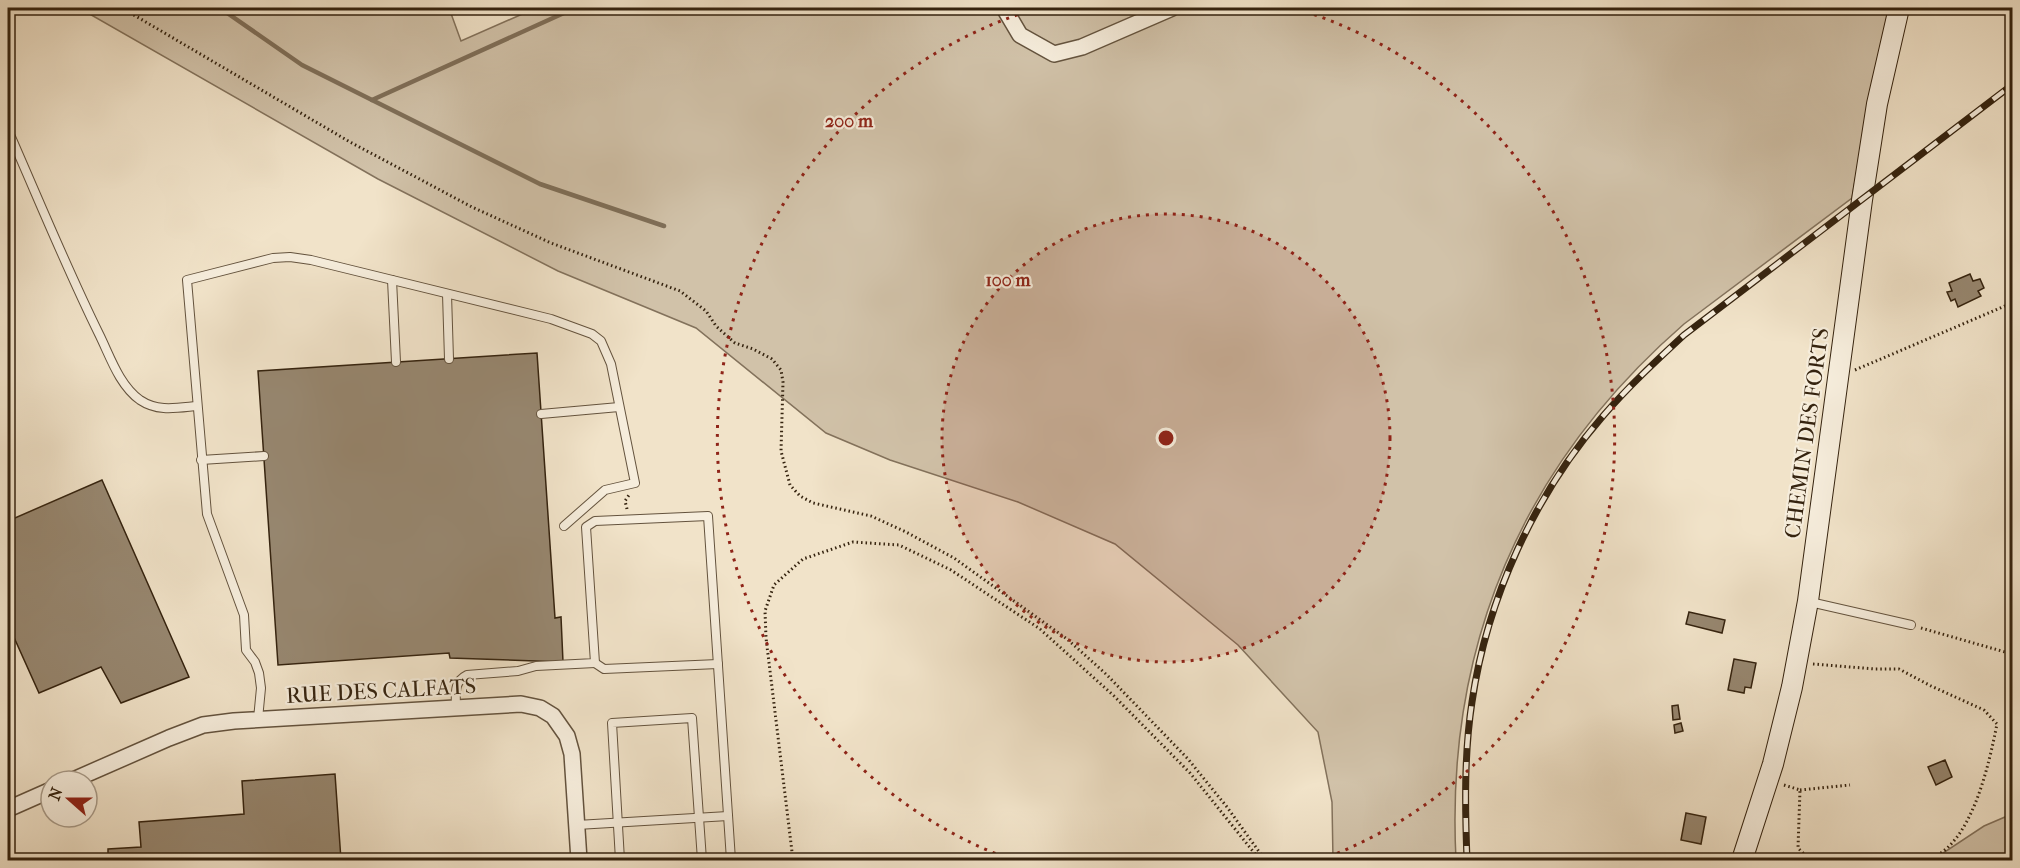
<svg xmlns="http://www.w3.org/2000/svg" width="2020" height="868" viewBox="0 0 2020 868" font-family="'IM FELL French Canon',serif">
  <rect width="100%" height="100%" fill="#f1e3c9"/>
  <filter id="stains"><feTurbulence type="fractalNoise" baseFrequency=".00333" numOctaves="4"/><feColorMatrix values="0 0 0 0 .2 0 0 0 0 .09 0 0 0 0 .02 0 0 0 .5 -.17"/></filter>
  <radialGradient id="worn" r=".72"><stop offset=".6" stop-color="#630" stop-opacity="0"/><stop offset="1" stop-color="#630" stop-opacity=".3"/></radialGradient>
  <!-- green -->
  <g fill="#d1c2a9" stroke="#83725c" stroke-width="1.5">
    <path d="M 79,8 L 449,8 L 461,41 L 536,8 L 1891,8 L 1871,91 L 1852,198 L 1684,324 C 1522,465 1445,646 1456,860 L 1333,860 L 1332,802 L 1318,732 L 1238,645 L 1115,544 L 1018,502 L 890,460 L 826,433 L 696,328 L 558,271 L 378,179 Z"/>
    <path d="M 2012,814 L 2012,860 L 1935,860 L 1940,855 L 1984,826 Z"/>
  </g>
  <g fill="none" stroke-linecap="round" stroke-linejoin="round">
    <!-- stream -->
    <g stroke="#7f6f59" stroke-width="4.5">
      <path d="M 220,8 L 302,65 L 540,184 L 664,226"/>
      <path d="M 372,100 L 575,8"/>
    </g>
  </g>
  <!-- building -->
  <g fill="#978770" stroke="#35230f" stroke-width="1.5">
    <path d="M 1970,274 L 1973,281 L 1980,279 L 1984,288 L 1978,291 L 1981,296 L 1958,307 L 1955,299 L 1951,301 L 1947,292 L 1952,291 L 1949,283 Z"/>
    <path d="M 537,353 L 555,618 L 561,617 L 563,662 L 450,658 L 449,653 L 278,665 L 258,371 Z"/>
    <path d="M 102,480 L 189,677 L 121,703 L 101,667 L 39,693 L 8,624 L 8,521 Z"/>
    <path d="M 1689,612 L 1725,620 L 1722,633 L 1686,624 Z"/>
    <path d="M 1734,659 L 1756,663 L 1751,688 L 1745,687 L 1744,693 L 1728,690 Z"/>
    <path d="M 1678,705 L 1680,719 L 1673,720 L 1672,706 Z"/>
    <path d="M 1681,723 L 1683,731 L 1675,733 L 1674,725 Z"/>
    <path d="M 1945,760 L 1952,777 L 1936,785 L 1928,767 Z"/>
    <path d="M 335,774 L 341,860 L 108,860 L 108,849 L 141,847 L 139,822 L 244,814 L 242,781 Z"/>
    <path d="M 1686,813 L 1706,817 L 1701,844 L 1681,840 Z"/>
  </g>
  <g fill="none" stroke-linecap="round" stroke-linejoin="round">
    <!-- lane casing -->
    <g stroke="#64533e" stroke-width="10">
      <g id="lane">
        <path d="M 8,130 C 38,198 66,267 99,334 C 110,356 119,385 140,400 C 158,412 176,408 197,406"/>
        <path d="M 392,280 L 396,362"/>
        <path d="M 447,294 L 449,359"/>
        <path d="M 541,414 L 619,407"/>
        <path d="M 201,460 L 264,456"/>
        <path d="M 1810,602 L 1911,625"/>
        <path d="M 595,663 L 604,669 L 718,664"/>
        <path d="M 456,708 C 456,694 453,682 467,675 L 518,671 L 536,666 L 595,663 L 586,527 L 595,521 L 708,516 L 731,860"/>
        <path d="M 258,719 L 261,688 L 259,673 L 255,662 L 246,650 L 244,615 L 207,514 L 187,280 L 273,258 L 290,257 L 311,260 L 551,319 L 592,334 L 601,341 L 611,364 L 635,483 L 605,490 L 564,526"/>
        <path d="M 577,825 L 728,816"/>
        <path d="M 620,860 L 612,723 L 692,718 L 702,860"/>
      </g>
    </g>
    <!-- street casing -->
    <g stroke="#64533e" stroke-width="18">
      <g id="street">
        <path d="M 1004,8 L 1020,35 L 1054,54 L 1082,47 L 1172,8"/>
        <path d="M 71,781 L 169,738 L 203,725 L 234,721 L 521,704 L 540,708 L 553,716 L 567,736 L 572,754 L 579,860"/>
        <path d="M 8,809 L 51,790"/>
        <path d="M 8,858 L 8,860"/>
      </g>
    </g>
    <!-- secondary casing -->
    <g stroke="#35230f" stroke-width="22">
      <path id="secondary" d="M 1742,860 L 1773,764 L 1792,687 L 1808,601 L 1862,200 L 1877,104 L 1899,8"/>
    </g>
    <!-- path -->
    <g stroke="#35230f" stroke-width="3" stroke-dasharray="1.5 3" stroke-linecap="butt">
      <path d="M 122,8 L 350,142 L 472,207 L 551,243 L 680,291 L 706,311 L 716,326 L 735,343 L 753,349 L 772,359 L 781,370 L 783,382 L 781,451 L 790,485 L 800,496 L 813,503 L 871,516 L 906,532 L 954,558 L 1067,639 L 1107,675 L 1188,759 L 1227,807 L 1265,860"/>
      <path d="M 1855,370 L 2012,303"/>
      <path d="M 627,509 L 625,501 L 629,495"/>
      <path d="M 1921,628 L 2012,654"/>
      <path d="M 1813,664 L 1875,669 L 1899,669 L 1931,686 L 1984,710 L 1997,724 C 1989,764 1971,850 1925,860"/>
      <path d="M 1784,785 L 1800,790 L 1798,848 L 1810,860"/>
      <path d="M 1800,790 L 1850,785"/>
      <path d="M 793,860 L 766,638 L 765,611 L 774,585 L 803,559 L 853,542 L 899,545 L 951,570 L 1040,629 L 1114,696 L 1190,773 L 1260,860"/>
    </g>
    <!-- lane -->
    <use href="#lane" stroke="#f6eddc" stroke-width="8"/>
    <!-- street -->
    <use href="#street" stroke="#f6eddc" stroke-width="15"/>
    <!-- secondary -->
    <use href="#secondary" stroke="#f6eddc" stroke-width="20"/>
    <!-- rail casing -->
    <g stroke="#35230f" stroke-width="7">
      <path id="rail" d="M 1467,860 C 1465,807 1464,754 1472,702 C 1487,598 1535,494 1603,416 C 1628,387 1656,361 1684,335 L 2012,85"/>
    </g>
    <!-- rail -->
    <use href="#rail" stroke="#f6eddc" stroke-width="4.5" stroke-dasharray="14" stroke-linecap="butt"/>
  </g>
  <!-- distance rings -->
  <circle cx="1166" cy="438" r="224" fill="#8f2418" fill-opacity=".12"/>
  <g fill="none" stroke="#8f2418" stroke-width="3" stroke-dasharray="3 6">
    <circle cx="1166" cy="438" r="224"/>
    <path d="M1012 860A449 449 0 0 1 1035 9M1297 9A449 449 0 0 1 1320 860"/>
  </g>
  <g text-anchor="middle" stroke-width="4.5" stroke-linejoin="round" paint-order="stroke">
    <!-- street labels -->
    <g font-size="22" fill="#35230f" stroke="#f6eddc">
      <text transform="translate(1806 433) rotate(-82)" y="8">CHEMIN DES FORTS</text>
      <text transform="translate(381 690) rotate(-3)" y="8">RUE DES CALFATS</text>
    </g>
  </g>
  <circle cx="1166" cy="438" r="9" fill="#8f2418" stroke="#f6eddc" stroke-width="3"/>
  <g font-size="18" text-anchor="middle" font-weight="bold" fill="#8f2418" stroke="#f6eddc" stroke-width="4.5" stroke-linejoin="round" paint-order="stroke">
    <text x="849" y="127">200 m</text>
    <text x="1008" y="286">100 m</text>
  </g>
  <!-- margin -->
  <rect width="2020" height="868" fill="none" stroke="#f1e3c9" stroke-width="30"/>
  <rect x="9" y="9" width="2002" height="850" fill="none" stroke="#35230f" stroke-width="3"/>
  <rect x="15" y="15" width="1990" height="838" fill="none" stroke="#35230f" stroke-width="1.5"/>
  <!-- north arrow -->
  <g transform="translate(69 799) rotate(291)"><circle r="28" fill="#f6eddc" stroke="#a99c8a" stroke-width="1.5"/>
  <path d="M0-4.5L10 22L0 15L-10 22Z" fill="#8f2418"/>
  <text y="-9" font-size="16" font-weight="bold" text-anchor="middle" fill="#35230f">N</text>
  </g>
  <rect width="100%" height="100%" filter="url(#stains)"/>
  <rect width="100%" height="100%" fill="url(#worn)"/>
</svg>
